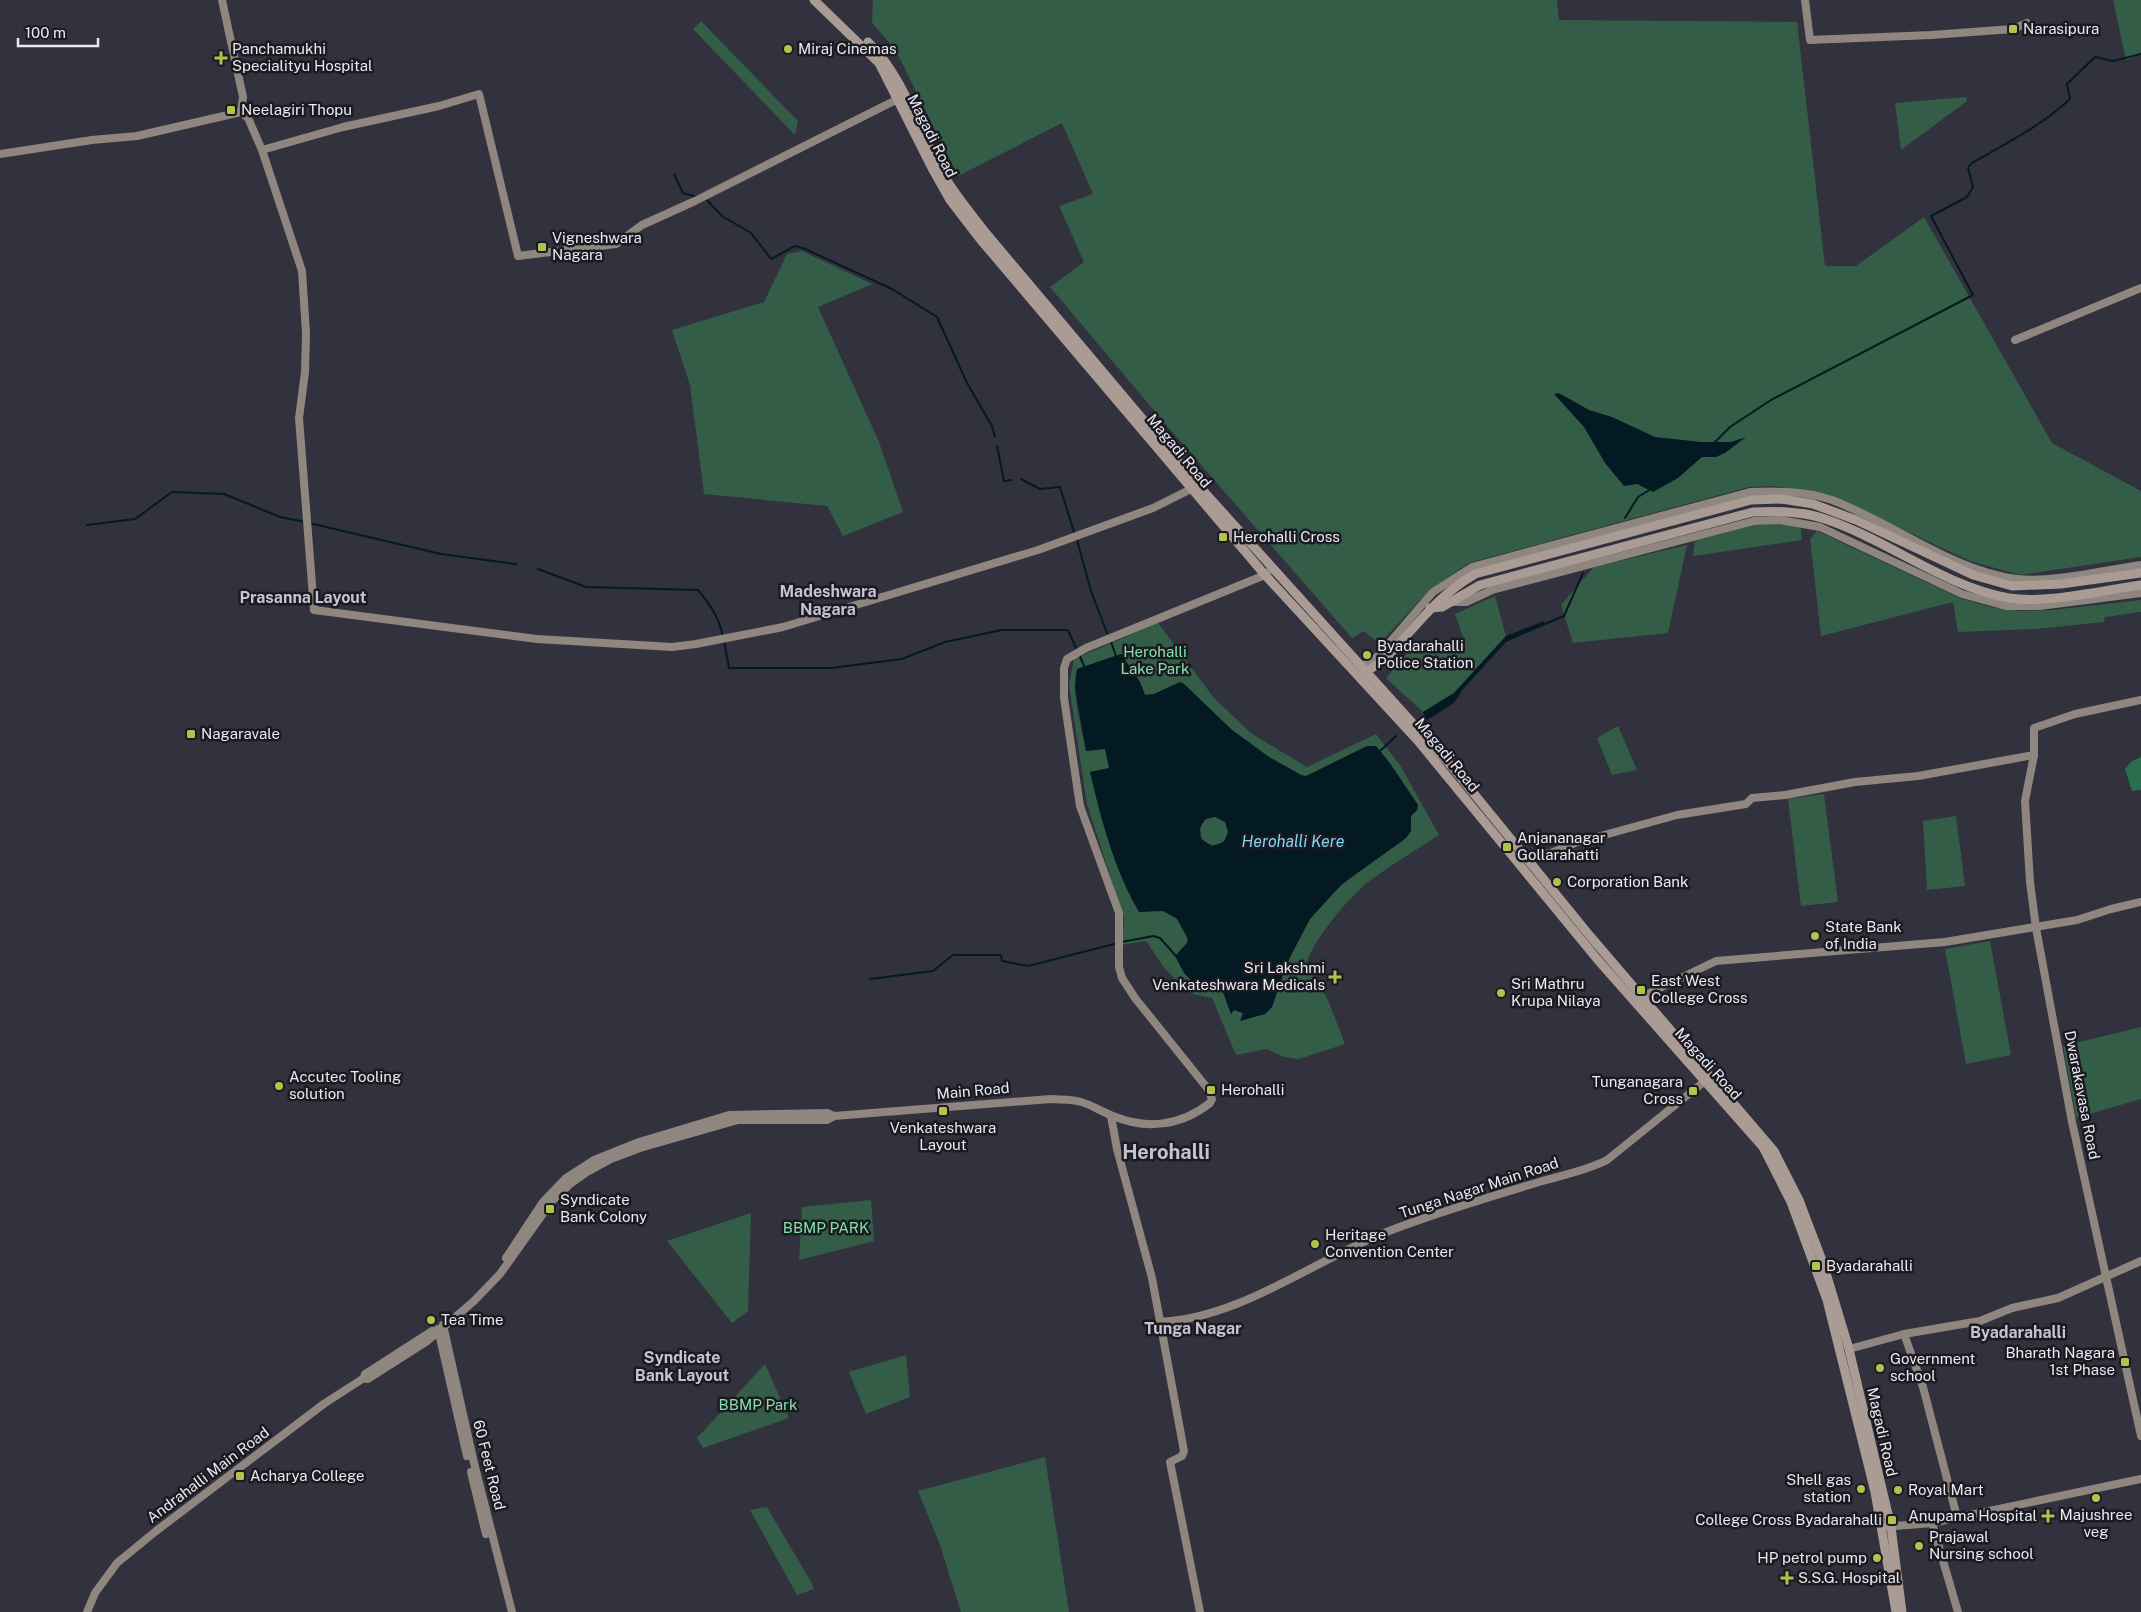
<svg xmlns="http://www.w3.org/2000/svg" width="2141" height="1612" viewBox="0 0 2141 1612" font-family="'Public Sans',sans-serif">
  <rect width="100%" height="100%" fill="#32313e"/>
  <!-- green -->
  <g fill="#345d48" fill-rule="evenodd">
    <path d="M 873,0 L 1557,0 L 1559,20 L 1797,22 L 1825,266 L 1856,266 L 1924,217 L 2052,443 L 2141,491 L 2141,557 L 2020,575 L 1970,561 L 1827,494 L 1774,486 L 1749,487 L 1469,563 L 1431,589 L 1379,644 L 1364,631 L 1352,638 L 1168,427 L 1050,287 L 1084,262 L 1059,206 L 1093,194 L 1062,123 L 958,176 L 895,49 L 872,23 Z"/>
    <path d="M 2113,0 L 2141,0 L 2141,55 L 2126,60 Z"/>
    <path d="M 701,21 L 798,121 L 795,135 L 693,29 Z"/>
    <path d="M 1966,97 L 1967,101 L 1901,150 L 1895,103 Z"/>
    <path d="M 802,251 L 872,284 L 818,307 L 879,442 L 903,512 L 843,536 L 827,506 L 704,494 L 690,385 L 672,330 L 764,302 L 787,254 Z"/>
    <path d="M 1779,523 L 1801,528 L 1802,540 L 1693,556 L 1695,541 L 1753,525 Z"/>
    <path d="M 1817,531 L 1962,599 L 1995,608 L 2021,611 L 2052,610 L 2141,600 L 2141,612 L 2105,617 L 2104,622 L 2035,629 L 1958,632 L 1953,602 L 1821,636 L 1810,539 Z"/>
    <path d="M 1687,545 L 1668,633 L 1573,643 L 1561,605 L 1594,567 Z"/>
    <path d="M 1495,596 L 1506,636 L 1454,693 L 1423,712 L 1386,678 L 1418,640 L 1425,654 L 1463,637 L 1455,614 Z"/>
    <path d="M 1158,623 L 1214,698 L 1252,734 L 1307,767 L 1376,734 L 1400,765 L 1439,835 C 1416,850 1391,865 1368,882 C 1349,897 1312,941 1306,965 L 1328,1000 L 1345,1044 L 1299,1059 L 1284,1057 L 1267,1049 L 1236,1055 L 1212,998 L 1192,994 L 1165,969 L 1146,941 L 1122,945 L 1124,919 L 1087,804 L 1069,685 L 1074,659 ZM 1121,654 L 1140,682 L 1145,695 L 1154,694 L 1180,682 L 1184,684 L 1232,730 L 1269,757 L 1301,775 L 1305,776 L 1389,762 L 1418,805 L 1417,810 L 1411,816 L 1411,831 L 1406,838 C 1374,863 1333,885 1310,919 C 1292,946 1282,977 1272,1007 L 1241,1020 L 1243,1013 L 1234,1010 L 1231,1013 C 1220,984 1224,980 1191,980 C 1189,959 1192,915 1163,911 C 1155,910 1146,911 1139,912 L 1090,772 L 1110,768 L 1105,748 L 1086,751 C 1082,729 1070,689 1077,669 Z"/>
    <path d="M 1618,726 L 1637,770 L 1612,775 L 1597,738 Z"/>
    <path d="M 1824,794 L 1838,902 L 1801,906 L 1788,799 Z"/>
    <path d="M 1956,816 L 1965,886 L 1927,890 L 1923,821 Z"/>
    <circle cx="1214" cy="831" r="14"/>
    <path d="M 1990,941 L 2011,1055 L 1966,1064 L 1945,949 Z"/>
    <path d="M 2141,1027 L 2141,1099 L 2076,1118 L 2063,1046 Z"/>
    <path d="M 871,1200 L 874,1241 L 799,1260 L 802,1207 Z"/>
    <path d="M 751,1213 L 748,1311 L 732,1323 L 667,1241 Z"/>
    <path d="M 906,1355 L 910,1397 L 866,1414 L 849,1372 Z"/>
    <path d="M 765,1364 L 789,1418 L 703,1448 L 697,1438 Z"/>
    <path d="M 1045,1457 L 1069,1612 L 961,1612 L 940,1545 L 918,1491 Z"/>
    <path d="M 767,1507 L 811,1582 L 814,1589 L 797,1595 L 750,1510 Z"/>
  </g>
  <!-- forest -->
  <path fill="#2b6e4e" d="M 2141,757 L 2141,790 L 2132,791 L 2125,769 L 2132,761 Z"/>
  <!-- water -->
  <g fill="#031a22" fill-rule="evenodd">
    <path d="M 1559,393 L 1589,410 L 1612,417 L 1655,437 L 1701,442 L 1731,442 L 1746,437 L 1725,453 L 1716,457 L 1702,457 L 1678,478 L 1653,492 L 1637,484 L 1624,486 L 1605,463 L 1584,427 L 1554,394 Z"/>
    <path d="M 1544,621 L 1545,625 L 1506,642 L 1463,689 L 1454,703 L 1427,720 L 1423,712 L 1454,693 L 1506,636 Z"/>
    <path d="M 1121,654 L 1140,682 L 1145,695 L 1154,694 L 1180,682 L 1184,684 L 1232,730 L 1269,757 L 1301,775 L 1306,776 L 1367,746 L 1376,746 L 1389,762 L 1418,805 L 1417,810 L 1411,816 L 1411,831 L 1406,838 L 1342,884 L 1310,919 L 1287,963 L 1272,1007 L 1265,1014 L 1240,1021 L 1243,1013 L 1234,1010 L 1231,1014 C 1220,985 1224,981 1191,980 L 1184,973 L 1175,956 L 1187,943 L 1188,939 L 1177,919 L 1163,911 L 1139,912 C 1114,869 1101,819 1090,772 L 1109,768 L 1105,749 L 1086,751 L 1075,687 L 1077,669 ZM 1215,817 L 1225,822 L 1228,832 L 1224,842 L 1212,846 L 1201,839 L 1200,828 L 1205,819 Z"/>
  </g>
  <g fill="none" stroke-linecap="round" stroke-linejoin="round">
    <!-- stream -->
    <g stroke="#031a22" stroke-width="2">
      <path d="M 674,174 L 683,193 L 697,197"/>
      <path d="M 706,199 L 722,216 L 751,233 L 771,259 L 795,246 L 805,249 L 892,289 L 937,317 L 967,383 L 992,426 L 995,437"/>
      <path d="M 1715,442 L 1730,427 L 1771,400 L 1973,295 L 1931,216 L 1967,197 L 1973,187 L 1968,168 L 1972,163 C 2007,143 2041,126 2070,99 L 2067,84 L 2095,57 L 2113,61 L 2141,54"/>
      <path d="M 997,446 L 1004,481 L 1012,480"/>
      <path d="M 1021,479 L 1040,489 L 1060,487 L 1075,535"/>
      <path d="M 1625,518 L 1638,497 L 1651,489"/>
      <path d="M 309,523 L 441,554 L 516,564"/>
      <path d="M 87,525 L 135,519 L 172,492 L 224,494 L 280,517 L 305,522"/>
      <path d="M 1077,540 L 1091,591 L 1107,633"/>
      <path d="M 538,569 L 586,587 L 698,590 C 710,604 720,619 723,637"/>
      <path d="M 1545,624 L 1564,616 L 1583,573"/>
      <path d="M 724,641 L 729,668 L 831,668 L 902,659 L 945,642 L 1002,630 L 1068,630 L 1077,650"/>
      <path d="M 1111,642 L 1116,656"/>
      <path d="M 1079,654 L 1084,666"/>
      <path d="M 1379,752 L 1396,736"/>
      <path d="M 1122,942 L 1153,936 L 1160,938 L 1176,956"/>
      <path d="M 870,979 L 933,971 L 953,955 L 1001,955 L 1002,961 L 1028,966 L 1118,943"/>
    </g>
    <!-- secondary -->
    <g stroke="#908680" stroke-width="8">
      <path d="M 222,0 L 243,97 L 241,112"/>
      <path d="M 1805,0 L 1810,40 L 1931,35 L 2013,29 L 2027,23"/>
      <path d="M 241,112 L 248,118 L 262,150 L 343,127 L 439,106 L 479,94 L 518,256 L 616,244 L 642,225 L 695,201 L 902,97"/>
      <path d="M 262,150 L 302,271 L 306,333 L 305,372 L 299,418 L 314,610 L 537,639 L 672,647 L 696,644 L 783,627 L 1038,550 L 1153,508 L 1195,487"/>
      <path d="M 0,154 L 92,140 L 137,136 L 241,112"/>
      <path d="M 2015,340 L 2141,288"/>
      <path d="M 1451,602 L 1466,602 L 1492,590 L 1754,521 L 1780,520 L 1820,527 L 1962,594 L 2006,606 L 2040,606 L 2141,593"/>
      <path d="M 1362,667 L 1378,656 L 1433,592 L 1472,567 L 1750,492 C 1777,491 1806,491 1832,500 C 1891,522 1954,572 2017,579 C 2052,583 2105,570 2141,565"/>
      <path d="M 2141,700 L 2075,714 L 2034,728 L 2034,755 L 2025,801 L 2030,882 L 2036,928 L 2072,1122 L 2141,1436"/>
      <path d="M 1522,859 L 1551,853 L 1575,843 L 1677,815 L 1746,804 L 1752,798 L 1785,795 L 1855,782 L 1918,776 L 2034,755"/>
      <path d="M 1637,999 L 1716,961 L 1945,942 L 2077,920 L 2111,909 L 2141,902"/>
      <path d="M 1111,1116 L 1117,1149 L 1152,1278 L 1184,1451 L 1182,1456 L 1170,1462 L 1200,1612"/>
      <path d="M 506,1258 L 543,1202 L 566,1178 L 594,1160 L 639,1142 L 729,1115 L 827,1113 L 834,1116"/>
      <path d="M 1159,1322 C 1238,1319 1312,1262 1384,1233 C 1434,1213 1487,1198 1539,1182 C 1562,1175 1586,1171 1607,1160 L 1705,1081"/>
      <path d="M 443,1325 L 474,1463 L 512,1612"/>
      <path d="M 438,1329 L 467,1456"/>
      <path d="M 1904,1334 L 1980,1321 L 2012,1308 L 2058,1298 L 2141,1261"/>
      <path d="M 1849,1349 L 1904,1334 L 1923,1387 L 1957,1517"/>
      <path d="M 364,1378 L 368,1379 L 426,1342 L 474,1301 L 500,1274 L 552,1201 L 570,1184 L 587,1172 L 611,1159 L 640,1148 L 738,1120 L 827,1120 L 834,1116 L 1051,1099 C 1061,1100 1071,1099 1081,1102 C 1092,1105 1102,1112 1113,1116 C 1146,1130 1181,1126 1210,1103 L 1212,1099 L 1208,1089 L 1135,998 L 1122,978 L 1119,967 L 1119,913 L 1080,806 L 1064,698 L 1064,668 L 1067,659 L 1086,648 L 1265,575 L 1268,572"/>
      <path d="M 471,1472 L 486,1534"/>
      <path d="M 1932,1523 L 1958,1612"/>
      <path d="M 1883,1527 L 1932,1523 L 2141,1479"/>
      <path d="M 87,1612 L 95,1593 L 117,1563 L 156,1531 L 325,1403 L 364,1378 L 365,1374 L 432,1331"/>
    </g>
    <!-- primary -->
    <g stroke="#aa9c94" stroke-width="9">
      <path d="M 814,0 L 879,63 L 932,168 L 950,200 L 980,239 L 1265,575 L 1418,741 L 1597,959 L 1763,1147 L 1791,1202 L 1827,1300 L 1875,1492 L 1896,1612"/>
      <path d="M 868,42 C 902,75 917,124 938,166 C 951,190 969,211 985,232 L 1198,485 L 1453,768 L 1590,936 L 1774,1151 L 1799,1200 L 1823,1263 L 1849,1349 L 1891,1527 L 1902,1612"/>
      <path d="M 1430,608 L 1442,607 L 1480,585 L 1753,512 C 1777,511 1803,511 1825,519 C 1888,540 1943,586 2009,598 C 2047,604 2103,590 2141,585"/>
      <path d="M 1364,674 C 1371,667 1381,664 1388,656 C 1418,624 1436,597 1475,574 L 1751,500 L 1782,499 L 1813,504 L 1856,520 L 1973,575 L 2012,586 L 2061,584 L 2141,573"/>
    </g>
  </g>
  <!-- markers -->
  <g fill="#b2c34c" stroke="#1b1a20" stroke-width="2">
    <rect x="2008" y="24" width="10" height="10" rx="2.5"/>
    <circle cx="788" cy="49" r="5"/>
    <path d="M218.5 50.5h5v5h5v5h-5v5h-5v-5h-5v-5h5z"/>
    <rect x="226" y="105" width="10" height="10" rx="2.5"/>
    <rect x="537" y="242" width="10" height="10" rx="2.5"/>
    <rect x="1218" y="532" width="10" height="10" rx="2.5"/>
    <circle cx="1367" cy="655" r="5"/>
    <rect x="186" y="729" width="10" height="10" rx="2.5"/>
    <rect x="1502" y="842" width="10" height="10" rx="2.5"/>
    <circle cx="1557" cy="882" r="5"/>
    <circle cx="1815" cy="936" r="5"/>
    <path d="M1332.5 969.5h5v5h5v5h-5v5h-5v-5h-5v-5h5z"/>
    <rect x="1636" y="985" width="10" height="10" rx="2.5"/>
    <circle cx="1501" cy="993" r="5"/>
    <circle cx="279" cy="1086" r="5"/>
    <rect x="1206" y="1085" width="10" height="10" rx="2.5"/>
    <rect x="1688" y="1086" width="10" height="10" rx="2.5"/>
    <rect x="938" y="1106" width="10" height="10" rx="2.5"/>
    <rect x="545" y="1204" width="10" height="10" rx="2.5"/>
    <circle cx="1315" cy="1244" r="5"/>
    <rect x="1811" y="1261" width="10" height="10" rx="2.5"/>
    <circle cx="431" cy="1320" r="5"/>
    <rect x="2120" y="1357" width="10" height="10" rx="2.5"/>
    <circle cx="1880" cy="1368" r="5"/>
    <rect x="235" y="1471" width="10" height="10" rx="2.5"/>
    <circle cx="1861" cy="1489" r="5"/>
    <circle cx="1898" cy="1490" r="5"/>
    <circle cx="2096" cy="1498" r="5"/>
    <path d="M2045.5 1508.5h5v5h5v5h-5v5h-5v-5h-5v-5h5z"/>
    <rect x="1887" y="1515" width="10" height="10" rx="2.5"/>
    <circle cx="1919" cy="1546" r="5"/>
    <circle cx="1877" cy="1558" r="5"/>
    <path d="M1784.5 1570.5h5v5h5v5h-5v5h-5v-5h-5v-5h5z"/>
  </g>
  <g text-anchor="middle" stroke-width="5" stroke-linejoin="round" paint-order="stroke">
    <!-- poi labels -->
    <g font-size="15" fill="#e9e9f1" stroke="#1b1a20" text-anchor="start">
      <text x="2023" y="34">Narasipura</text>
      <text x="232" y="54">Panchamukhi<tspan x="232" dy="17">Specialityu Hospital</tspan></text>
      <text x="798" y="54">Miraj Cinemas</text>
      <text x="241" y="115">Neelagiri Thopu</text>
      <text x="552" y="243">Vigneshwara<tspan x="552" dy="17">Nagara</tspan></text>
      <text x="1233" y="542">Herohalli Cross</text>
      <text x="1377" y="651">Byadarahalli<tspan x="1377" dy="17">Police Station</tspan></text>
      <text x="201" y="739">Nagaravale</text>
      <text x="1517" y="843">Anjananagar<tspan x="1517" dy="17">Gollarahatti</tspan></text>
      <text x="1567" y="887">Corporation Bank</text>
      <text x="1825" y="932">State Bank<tspan x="1825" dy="17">of India</tspan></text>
      <text x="1325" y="973" text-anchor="end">Sri Lakshmi<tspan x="1325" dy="17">Venkateshwara Medicals</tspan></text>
      <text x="1651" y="986">East West<tspan x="1651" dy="17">College Cross</tspan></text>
      <text x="1511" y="989">Sri Mathru<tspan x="1511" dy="17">Krupa Nilaya</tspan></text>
      <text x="289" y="1082">Accutec Tooling<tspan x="289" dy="17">solution</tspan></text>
      <text x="1683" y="1087" text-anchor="end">Tunganagara<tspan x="1683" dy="17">Cross</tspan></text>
      <text x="1221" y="1095">Herohalli</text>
      <text x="943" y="1133" text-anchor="middle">Venkateshwara<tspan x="943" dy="17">Layout</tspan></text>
      <text x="560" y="1205">Syndicate<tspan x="560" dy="17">Bank Colony</tspan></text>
      <text x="1325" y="1240">Heritage<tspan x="1325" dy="17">Convention Center</tspan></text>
      <text x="1826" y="1271">Byadarahalli</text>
      <text x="441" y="1325">Tea Time</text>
      <text x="2115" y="1358" text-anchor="end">Bharath Nagara<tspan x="2115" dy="17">1st Phase</tspan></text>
      <text x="1890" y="1364">Government<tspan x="1890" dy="17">school</tspan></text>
      <text x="250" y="1481">Acharya College</text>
      <text x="1851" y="1485" text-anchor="end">Shell gas<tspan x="1851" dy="17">station</tspan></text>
      <text x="1908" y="1495">Royal Mart</text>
      <text x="2096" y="1520" text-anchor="middle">Majushree<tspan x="2096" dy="17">veg</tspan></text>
      <text x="2037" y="1521" text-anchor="end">Anupama Hospital</text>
      <text x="1882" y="1525" text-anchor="end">College Cross Byadarahalli</text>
      <text x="1929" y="1542">Prajawal<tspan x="1929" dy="17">Nursing school</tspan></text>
      <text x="1867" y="1563" text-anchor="end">HP petrol pump</text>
      <text x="1798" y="1583">S.S.G. Hospital</text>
    </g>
    <!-- street labels -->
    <g font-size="15" fill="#e9e9f1" stroke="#1b1a20">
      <text transform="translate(932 136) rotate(63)" y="5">Magadi Road</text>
      <text transform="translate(1179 451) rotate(50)" y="5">Magadi Road</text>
      <text transform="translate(1447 755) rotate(50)" y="5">Magadi Road</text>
      <text transform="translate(1708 1064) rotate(48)" y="5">Magadi Road</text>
      <text transform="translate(973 1091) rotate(-5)" y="5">Main Road</text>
      <text transform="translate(2082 1095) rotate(79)" y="5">Dwarakavasa Road</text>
      <text transform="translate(1479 1188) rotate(-18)" y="5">Tunga Nagar Main Road</text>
      <text transform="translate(1882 1432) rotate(77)" y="5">Magadi Road</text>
      <text transform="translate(489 1465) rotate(76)" y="5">60 Feet Road</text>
      <text transform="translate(208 1475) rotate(-37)" y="5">Andrahalli Main Road</text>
    </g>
    <!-- park labels -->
    <g font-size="15" fill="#81e0af" stroke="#1b1a20">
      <text x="1155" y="657">Herohalli<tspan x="1155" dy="17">Lake Park</tspan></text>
      <text x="826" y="1233">BBMP PARK</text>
      <text x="758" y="1410">BBMP Park</text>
    </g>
    <!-- neighbourhood labels -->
    <g font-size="16" font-weight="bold" fill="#c4c3d3" stroke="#1b1a20">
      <text x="828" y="597">Madeshwara<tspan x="828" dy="18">Nagara</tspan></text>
      <text x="303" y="603">Prasanna Layout</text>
      <text x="1193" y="1334">Tunga Nagar</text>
      <text x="2018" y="1338">Byadarahalli</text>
      <text x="682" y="1363">Syndicate<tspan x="682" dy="18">Bank Layout</tspan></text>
    </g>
    <!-- water labels -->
    <g font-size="16" font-style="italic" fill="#81d4f5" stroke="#1b1a20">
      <text x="1293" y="847">Herohalli Kere</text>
    </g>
    <!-- district labels -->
    <g font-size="20" font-weight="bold" fill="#c4c3d3" stroke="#1b1a20">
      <text x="1166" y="1159">Herohalli</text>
    </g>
  </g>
  <!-- scale -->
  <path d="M18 38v8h80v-8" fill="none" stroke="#e9e9f1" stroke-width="2.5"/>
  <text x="25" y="38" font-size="15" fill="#e9e9f1" stroke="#1b1a20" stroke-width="4" paint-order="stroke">100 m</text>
</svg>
